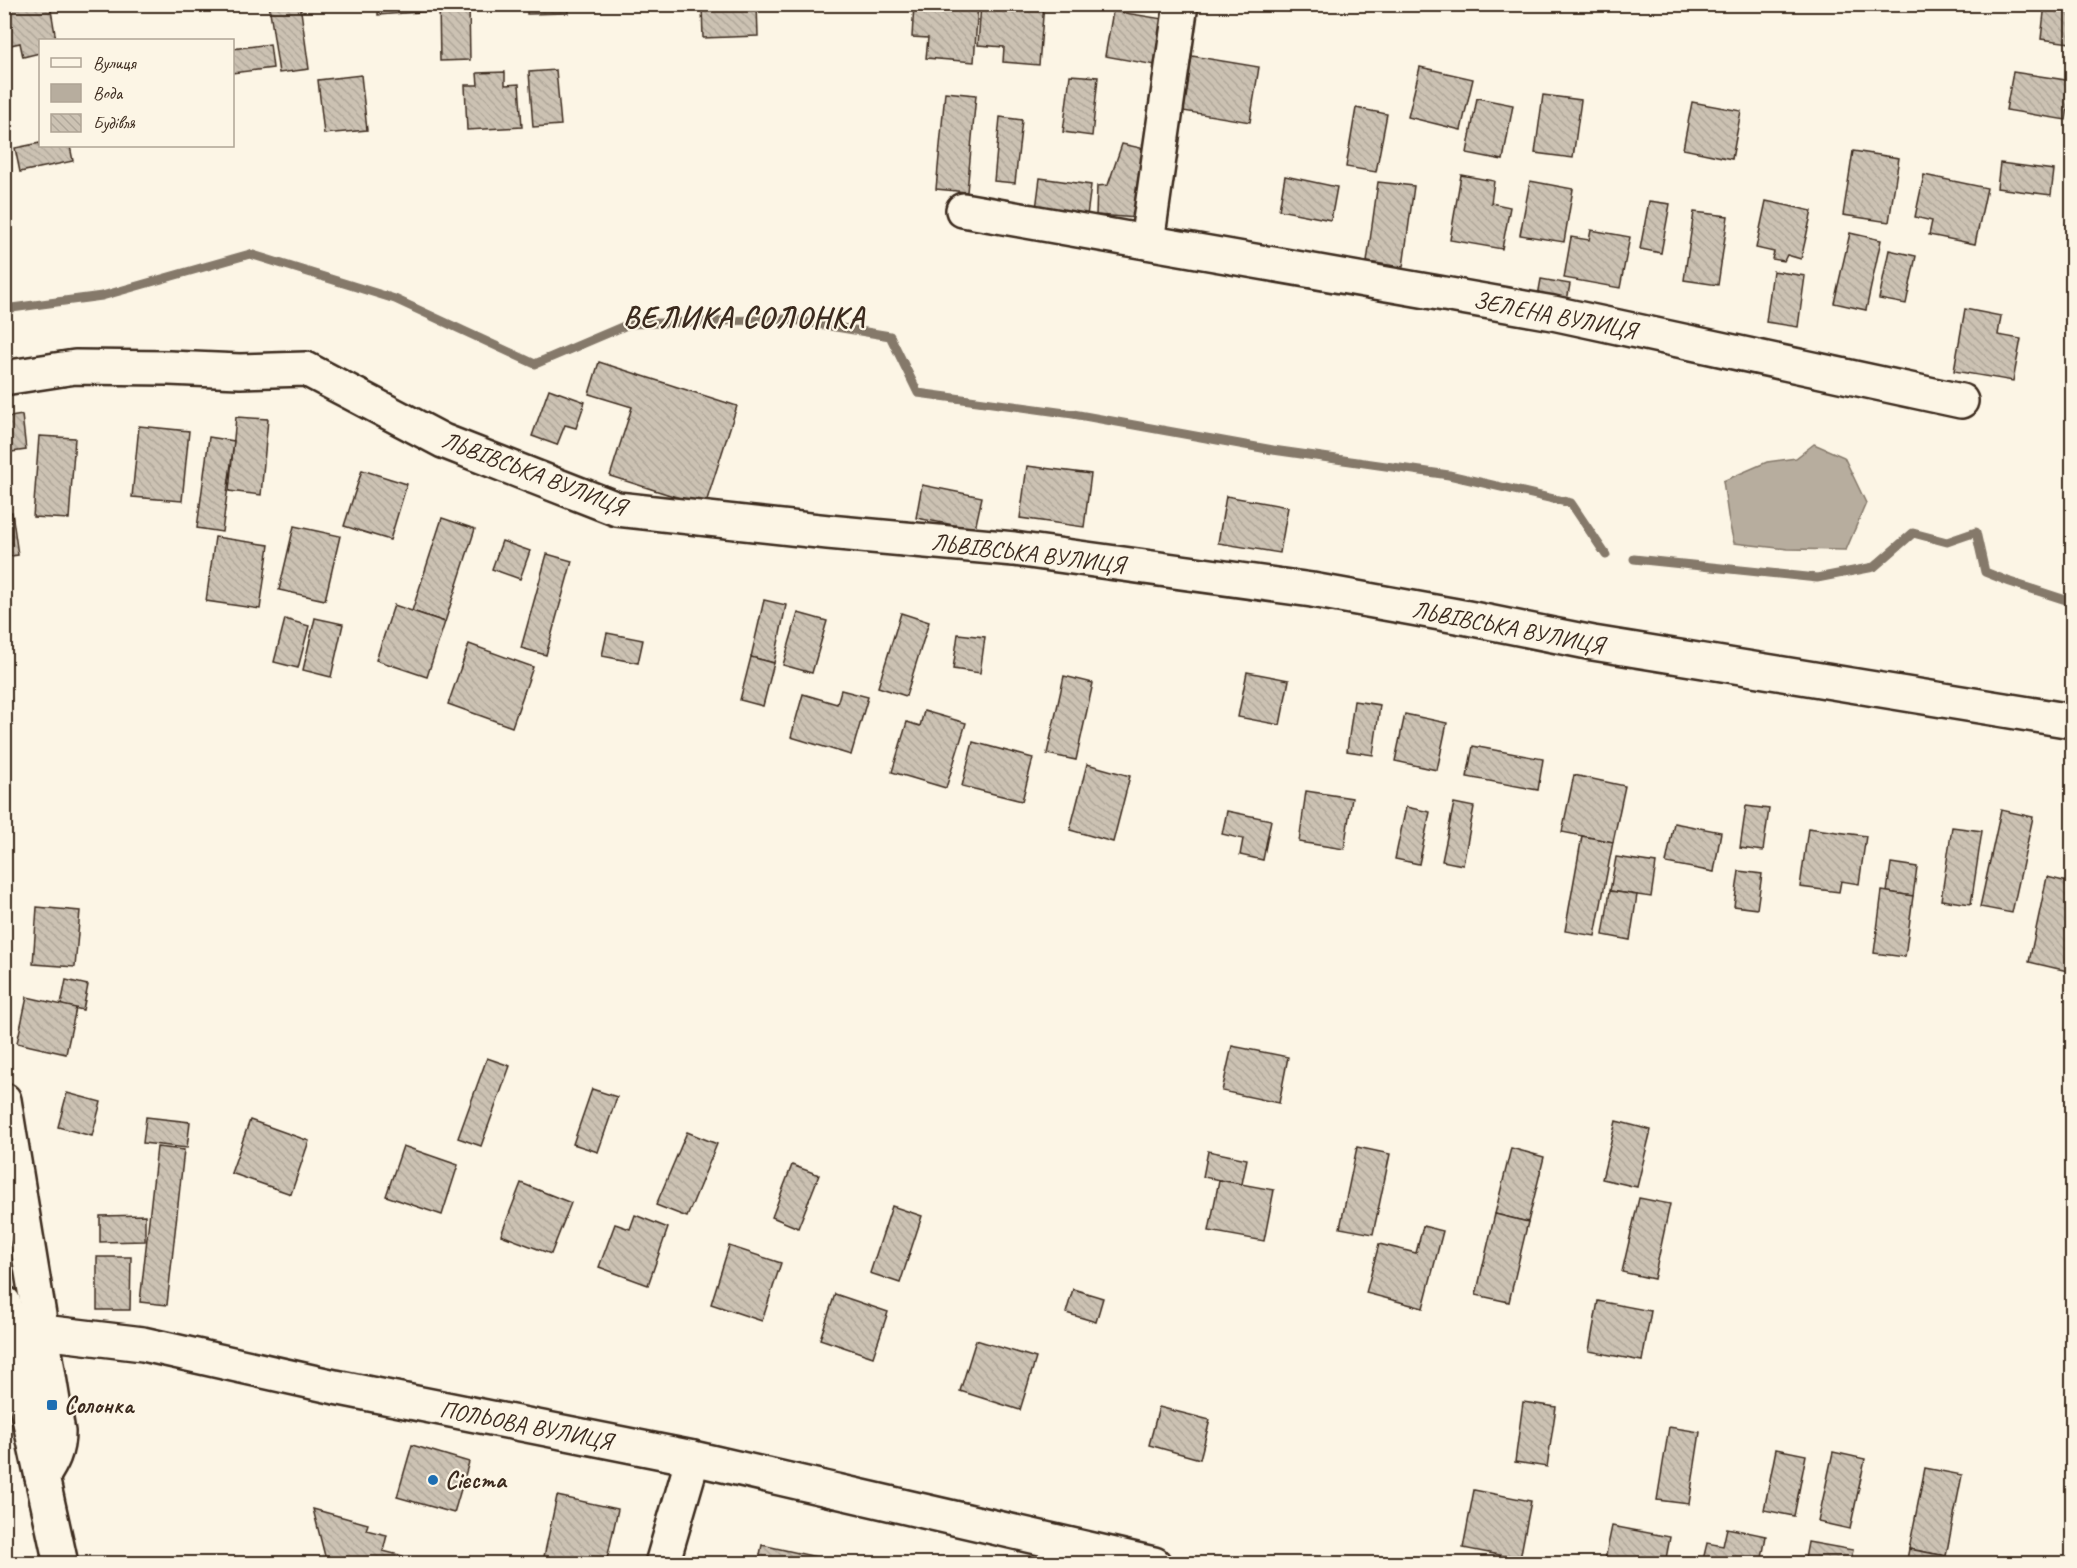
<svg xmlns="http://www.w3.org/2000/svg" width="2077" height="1568" viewBox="0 0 2077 1568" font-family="Caveat,sans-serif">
  <defs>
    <pattern id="building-back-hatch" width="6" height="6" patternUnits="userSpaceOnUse" patternTransform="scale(1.5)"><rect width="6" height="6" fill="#ccc2b3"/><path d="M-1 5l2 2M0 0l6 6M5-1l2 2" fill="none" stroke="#b0a79a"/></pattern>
  </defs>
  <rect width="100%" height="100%" fill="#fcf5e5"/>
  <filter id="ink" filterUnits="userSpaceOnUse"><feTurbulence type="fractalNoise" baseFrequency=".0167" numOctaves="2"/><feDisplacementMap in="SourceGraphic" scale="12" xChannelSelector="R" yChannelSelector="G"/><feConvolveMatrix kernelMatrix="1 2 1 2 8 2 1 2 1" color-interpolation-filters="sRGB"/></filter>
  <g filter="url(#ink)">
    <!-- water -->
    <path fill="#b7ad9e" stroke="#85796b" stroke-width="1.5" d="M 1814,444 L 1844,457 L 1866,503 L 1846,550 L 1788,549 L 1734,543 L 1729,522 L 1723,481 L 1767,462 L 1796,458 Z"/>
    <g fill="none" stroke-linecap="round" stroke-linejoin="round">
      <!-- stream -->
      <g stroke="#85796b" stroke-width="9">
        <path d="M 4,309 L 102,296 L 250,254 L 395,299 L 535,364 L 629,324 L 788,319 L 890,336 L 918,393 L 1073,414 L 1273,450 L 1449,475 L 1571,503 L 1606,555"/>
        <path d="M 1634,559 L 1817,578 L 1874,567 L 1913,533 L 1947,542 L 1976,532 L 1985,572 L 2010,582 L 2072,602"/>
      </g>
    </g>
    <!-- building -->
    <g fill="url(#building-back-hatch)" stroke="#3b2a1e" stroke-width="1.5">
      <path d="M 4,4 L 50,4 L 56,40 L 40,40 L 40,53 L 23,57 L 20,43 L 6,46 Z"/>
      <path d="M 208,4 L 246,4 L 209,11 Z"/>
      <path d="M 269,4 L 300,4 L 309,69 L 279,73 Z"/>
      <path d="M 378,4 L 433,4 L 433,11 L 378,15 Z"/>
      <path d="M 439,4 L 469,4 L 470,60 L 440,61 Z"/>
      <path d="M 527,4 L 568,4 L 568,13 L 527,14 Z"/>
      <path d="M 757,4 L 758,36 L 703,38 L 702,6 Z"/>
      <path d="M 914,4 L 978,4 L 974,62 L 926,58 L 928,38 L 912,37 Z"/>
      <path d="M 981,4 L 1044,4 L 1039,65 L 1003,62 L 1004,47 L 978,45 Z"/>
      <path d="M 2045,4 L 2072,4 L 2070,43 L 2041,39 Z"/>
      <path d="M 1113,11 L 1163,19 L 1155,65 L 1105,56 Z"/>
      <path d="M 270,44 L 273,68 L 232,73 L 232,49 Z"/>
      <path d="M 1192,56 L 1259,67 L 1250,122 L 1183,111 Z"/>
      <path d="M 1420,67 L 1473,79 L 1461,130 L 1408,117 Z"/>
      <path d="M 556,70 L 561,125 L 533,127 L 529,72 Z"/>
      <path d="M 505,72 L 505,85 L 519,84 L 522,127 L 467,130 L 465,85 L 478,85 L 477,73 Z"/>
      <path d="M 2013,72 L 2072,81 L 2066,120 L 2006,110 Z"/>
      <path d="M 361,75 L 367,130 L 324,134 L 318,80 Z"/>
      <path d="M 1070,75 L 1098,77 L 1092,136 L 1063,132 Z"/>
      <path d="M 945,92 L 976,95 L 967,192 L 936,189 Z"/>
      <path d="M 1543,95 L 1581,100 L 1573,158 L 1535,153 Z"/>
      <path d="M 1477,98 L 1513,105 L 1503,160 L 1467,153 Z"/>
      <path d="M 1692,102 L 1741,111 L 1732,159 L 1683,149 Z"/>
      <path d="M 1356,108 L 1387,114 L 1376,172 L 1346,167 Z"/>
      <path d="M 1000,117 L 1022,120 L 1015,183 L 994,181 Z"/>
      <path d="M 40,143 L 40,146 L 70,146 L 73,161 L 20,172 L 15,148 Z"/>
      <path d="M 1122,144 L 1150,150 L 1138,218 L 1096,215 L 1097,186 L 1108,185 Z"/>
      <path d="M 1853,151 L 1899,158 L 1889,222 L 1843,215 Z"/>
      <path d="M 2000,163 L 2054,170 L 2051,195 L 1997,188 Z"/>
      <path d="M 1461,175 L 1494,181 L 1491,203 L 1510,207 L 1502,249 L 1450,240 Z"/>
      <path d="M 1924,175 L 1987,188 L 1975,244 L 1929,235 L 1932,221 L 1915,217 Z"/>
      <path d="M 1285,176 L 1337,187 L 1331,220 L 1279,210 Z"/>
      <path d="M 1040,178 L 1091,185 L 1087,216 L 1036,209 Z"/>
      <path d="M 1530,181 L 1573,189 L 1564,242 L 1520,235 Z"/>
      <path d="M 1378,182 L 1414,186 L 1403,267 L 1367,262 Z"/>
      <path d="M 1649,201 L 1670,204 L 1661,253 L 1640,249 Z"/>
      <path d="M 1766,201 L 1812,211 L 1801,259 L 1787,255 L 1784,261 L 1772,259 L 1774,252 L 1756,248 Z"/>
      <path d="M 1694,212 L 1728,216 L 1718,285 L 1684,280 Z"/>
      <path d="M 1591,230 L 1630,237 L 1620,288 L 1564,278 L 1571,237 L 1589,240 Z"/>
      <path d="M 1850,233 L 1881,240 L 1866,310 L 1834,303 Z"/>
      <path d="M 1889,250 L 1916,256 L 1906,304 L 1879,299 Z"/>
      <path d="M 1773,271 L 1805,276 L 1798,327 L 1766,322 Z"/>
      <path d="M 1541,279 L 1570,284 L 1567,301 L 1538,296 Z"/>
      <path d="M 1965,309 L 2001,316 L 1998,335 L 2021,339 L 2013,381 L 1954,371 Z"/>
      <path d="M 599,362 L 737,406 L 705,506 L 610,476 L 632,407 L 589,394 Z"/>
      <path d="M 549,389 L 585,402 L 576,428 L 565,425 L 557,445 L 532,436 Z"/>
      <path d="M 22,415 L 26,450 L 4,453 L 4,418 Z"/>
      <path d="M 236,417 L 268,419 L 261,495 L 229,491 Z"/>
      <path d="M 139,426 L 189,431 L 182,501 L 132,497 Z"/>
      <path d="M 39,436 L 75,438 L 69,519 L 33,517 Z"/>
      <path d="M 209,437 L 234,441 L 222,532 L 197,528 Z"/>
      <path d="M 1027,466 L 1091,474 L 1084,527 L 1020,518 Z"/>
      <path d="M 362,470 L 407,484 L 390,540 L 344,526 Z"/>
      <path d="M 922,485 L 982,497 L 975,529 L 916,518 Z"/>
      <path d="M 1226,496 L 1288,507 L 1280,553 L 1218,543 Z"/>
      <path d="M 12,512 L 18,555 L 4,557 L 4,513 Z"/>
      <path d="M 442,518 L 475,529 L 445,622 L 412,611 Z"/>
      <path d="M 294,526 L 340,536 L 325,600 L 279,590 Z"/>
      <path d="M 215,537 L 269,545 L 260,609 L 206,601 Z"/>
      <path d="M 502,541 L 530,551 L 520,579 L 492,569 Z"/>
      <path d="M 547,554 L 572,561 L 546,655 L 521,648 Z"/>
      <path d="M 764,600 L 786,605 L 774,663 L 751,657 Z"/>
      <path d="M 394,605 L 445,622 L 427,677 L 376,660 Z"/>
      <path d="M 798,613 L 827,621 L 812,673 L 783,665 Z"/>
      <path d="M 901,613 L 929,622 L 906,696 L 878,687 Z"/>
      <path d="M 315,618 L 343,624 L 331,677 L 303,670 Z"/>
      <path d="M 285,619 L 309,626 L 298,668 L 274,662 Z"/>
      <path d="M 607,633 L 643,640 L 638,663 L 602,656 Z"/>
      <path d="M 958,634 L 985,637 L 980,673 L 953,669 Z"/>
      <path d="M 469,644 L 533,667 L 512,727 L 448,704 Z"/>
      <path d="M 751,657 L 774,663 L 763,706 L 740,700 Z"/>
      <path d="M 1247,672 L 1289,680 L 1280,725 L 1238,717 Z"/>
      <path d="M 1064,676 L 1093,683 L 1076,760 L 1047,754 Z"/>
      <path d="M 841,690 L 868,697 L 851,755 L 791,737 L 803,694 L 837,704 Z"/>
      <path d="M 1354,701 L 1380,705 L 1373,755 L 1347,751 Z"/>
      <path d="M 924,711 L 966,723 L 946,788 L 892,772 L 907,722 L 920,726 Z"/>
      <path d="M 1405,714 L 1447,723 L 1437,770 L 1395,761 Z"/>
      <path d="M 973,742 L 1033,758 L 1022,801 L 962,786 Z"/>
      <path d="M 1473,746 L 1543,759 L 1538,790 L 1467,777 Z"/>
      <path d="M 1087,764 L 1130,776 L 1113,842 L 1070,830 Z"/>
      <path d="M 1574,775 L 1625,786 L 1613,842 L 1562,832 Z"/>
      <path d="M 1306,791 L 1352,798 L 1344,849 L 1299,842 Z"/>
      <path d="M 1454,803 L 1474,807 L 1463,865 L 1442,861 Z"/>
      <path d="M 1746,806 L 1769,809 L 1763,851 L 1740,848 Z"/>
      <path d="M 1406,807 L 1430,812 L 1419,864 L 1395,859 Z"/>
      <path d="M 2001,810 L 2033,817 L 2012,913 L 1980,907 Z"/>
      <path d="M 1227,811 L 1271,820 L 1263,860 L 1240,855 L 1243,839 L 1222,834 Z"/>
      <path d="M 1674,823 L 1721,832 L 1714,872 L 1666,863 Z"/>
      <path d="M 1952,827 L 1982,831 L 1971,904 L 1941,900 Z"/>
      <path d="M 1808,828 L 1866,836 L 1859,884 L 1841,881 L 1839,892 L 1800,887 Z"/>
      <path d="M 1582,836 L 1613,842 L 1595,936 L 1565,931 Z"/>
      <path d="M 1616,857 L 1656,863 L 1651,897 L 1610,891 Z"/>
      <path d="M 1891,863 L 1917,867 L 1913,896 L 1887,892 Z"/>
      <path d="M 1739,871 L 1762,874 L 1757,909 L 1734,906 Z"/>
      <path d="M 2047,877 L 2072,883 L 2072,972 L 2029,962 Z"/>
      <path d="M 1610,891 L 1637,895 L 1630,940 L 1603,935 Z"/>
      <path d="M 1882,891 L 1913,896 L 1905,957 L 1874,953 Z"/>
      <path d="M 37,907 L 80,911 L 75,967 L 33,964 Z"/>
      <path d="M 66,980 L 88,985 L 83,1010 L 61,1005 Z"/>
      <path d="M 27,997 L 76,1008 L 66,1054 L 17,1043 Z"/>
      <path d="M 1232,1046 L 1288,1057 L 1279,1103 L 1222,1091 Z"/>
      <path d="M 487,1058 L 510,1066 L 481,1146 L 458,1138 Z"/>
      <path d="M 592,1089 L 617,1097 L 598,1152 L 573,1144 Z"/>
      <path d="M 67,1093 L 101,1102 L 92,1136 L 58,1127 Z"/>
      <path d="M 146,1117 L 190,1122 L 187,1148 L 143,1143 Z"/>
      <path d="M 250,1120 L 309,1141 L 291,1194 L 231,1173 Z"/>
      <path d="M 1616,1121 L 1651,1130 L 1637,1187 L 1602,1179 Z"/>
      <path d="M 687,1132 L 717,1144 L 687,1217 L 656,1205 Z"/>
      <path d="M 403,1146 L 458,1165 L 442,1215 L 386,1196 Z"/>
      <path d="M 157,1147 L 184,1150 L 167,1305 L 140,1302 Z"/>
      <path d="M 1357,1147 L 1390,1154 L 1373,1234 L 1340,1228 Z"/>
      <path d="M 1511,1148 L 1544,1157 L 1528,1222 L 1495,1214 Z"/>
      <path d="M 1208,1151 L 1247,1159 L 1242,1184 L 1203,1177 Z"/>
      <path d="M 792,1165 L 819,1175 L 798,1228 L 772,1217 Z"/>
      <path d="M 1219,1180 L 1274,1190 L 1264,1241 L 1209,1231 Z"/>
      <path d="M 521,1183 L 571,1203 L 551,1254 L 501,1235 Z"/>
      <path d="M 1639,1198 L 1670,1204 L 1654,1279 L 1622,1272 Z"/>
      <path d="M 892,1206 L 922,1216 L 900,1283 L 870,1273 Z"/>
      <path d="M 1495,1214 L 1528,1222 L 1509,1302 L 1476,1295 Z"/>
      <path d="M 145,1215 L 145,1241 L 100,1242 L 100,1216 Z"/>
      <path d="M 635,1215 L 668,1228 L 648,1285 L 599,1267 L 615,1224 L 630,1229 Z"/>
      <path d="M 1423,1226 L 1443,1231 L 1423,1308 L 1366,1293 L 1379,1244 L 1416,1253 Z"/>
      <path d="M 729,1246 L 781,1263 L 762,1321 L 711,1304 Z"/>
      <path d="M 97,1257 L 131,1257 L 130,1310 L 97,1310 Z"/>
      <path d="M 1073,1289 L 1103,1298 L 1096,1322 L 1066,1313 Z"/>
      <path d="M 835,1294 L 888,1312 L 873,1357 L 820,1339 Z"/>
      <path d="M 1598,1301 L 1651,1311 L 1642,1361 L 1589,1351 Z"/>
      <path d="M 976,1340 L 1036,1358 L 1020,1410 L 960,1391 Z"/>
      <path d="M 1523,1402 L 1556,1407 L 1547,1467 L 1515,1462 Z"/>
      <path d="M 1159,1407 L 1210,1420 L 1200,1459 L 1149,1445 Z"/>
      <path d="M 1669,1427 L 1700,1432 L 1689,1504 L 1657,1500 Z"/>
      <path d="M 412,1445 L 469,1462 L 454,1513 L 397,1497 Z"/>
      <path d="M 1776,1449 L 1806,1455 L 1794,1516 L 1764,1510 Z"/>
      <path d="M 1833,1452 L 1865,1459 L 1850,1529 L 1818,1522 Z"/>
      <path d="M 1925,1468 L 1962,1475 L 1946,1556 L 1909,1549 Z"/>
      <path d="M 1474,1490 L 1531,1501 L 1520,1559 L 1463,1548 Z"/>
      <path d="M 557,1496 L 618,1509 L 606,1564 L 552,1564 L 543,1561 Z"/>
      <path d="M 313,1509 L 368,1524 L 366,1530 L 387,1535 L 383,1551 L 403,1556 L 402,1564 L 327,1564 Z"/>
      <path d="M 1612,1526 L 1670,1537 L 1665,1564 L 1604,1564 Z"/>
      <path d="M 1727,1528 L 1766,1536 L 1761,1564 L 1702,1564 L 1707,1543 L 1723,1546 Z"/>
      <path d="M 1808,1542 L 1853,1550 L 1850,1564 L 1804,1564 Z"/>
      <path d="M 762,1545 L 826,1559 L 825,1564 L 758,1564 Z"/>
      <path d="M 1909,1549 L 1946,1556 L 1945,1564 L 1906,1564 Z"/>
    </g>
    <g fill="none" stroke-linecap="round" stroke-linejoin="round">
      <!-- street casing -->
      <g stroke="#3b2a1e" stroke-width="38">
        <g id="street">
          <path d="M 963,210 L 1553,313 L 1961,401"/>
          <path d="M 1147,242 L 1181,4"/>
          <path d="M 4,378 L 75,367 L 169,368 L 240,371 L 306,369 L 443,441 L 617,509 L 828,532 L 1014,549 L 1312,590 L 1468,618 L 1593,643 L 2072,721"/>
          <path d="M 4,1100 L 58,1432 C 58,1451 52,1462 42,1477"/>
          <path d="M 43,1332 L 143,1344 L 335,1387 L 693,1458 L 1154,1564"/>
          <path d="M 662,1564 L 693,1458"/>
        </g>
      </g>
      <!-- highway casing -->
      <g stroke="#3b2a1e" stroke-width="38">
        <path id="highway" d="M 4,1303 L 61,1564"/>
      </g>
      <!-- street -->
      <use href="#street" stroke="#fcf5e5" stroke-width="33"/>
      <!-- highway -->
      <use href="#highway" stroke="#fcf5e5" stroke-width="33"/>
    </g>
  </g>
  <!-- markers -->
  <g fill="#1f6fb2" stroke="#fcf5e5" stroke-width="2">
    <rect x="46" y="1399" width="12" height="12" rx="3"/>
    <circle cx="433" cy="1480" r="6"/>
  </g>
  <g text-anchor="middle" stroke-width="4.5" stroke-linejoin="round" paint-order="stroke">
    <!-- street labels -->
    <g font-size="24" fill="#3b2a1e" stroke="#fcf5e5">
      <text transform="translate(1555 315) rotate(11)" y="8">ЗЕЛЕНА ВУЛИЦЯ</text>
      <text transform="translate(534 473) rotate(21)" y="8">ЛЬВІВСЬКА ВУЛИЦЯ</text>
      <text transform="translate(1028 553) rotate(7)" y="8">ЛЬВІВСЬКА ВУЛИЦЯ</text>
      <text transform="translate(1508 627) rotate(11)" y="8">ЛЬВІВСЬКА ВУЛИЦЯ</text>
      <text transform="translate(526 1425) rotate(11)" y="8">ПОЛЬОВА ВУЛИЦЯ</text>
    </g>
    <!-- poi labels -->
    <g font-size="24" font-weight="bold" fill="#3b2a1e" stroke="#fcf5e5" text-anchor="start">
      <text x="64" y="1413">Солонка</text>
      <text x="445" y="1488">Сієста</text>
    </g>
    <!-- district labels -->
    <g font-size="30" font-weight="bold" letter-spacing="1.5" fill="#3b2a1e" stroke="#fcf5e5">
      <text x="744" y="327">ВЕЛИКА СОЛОНКА</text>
    </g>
  </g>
  <!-- margin -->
  <rect width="2077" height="1568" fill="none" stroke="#fcf5e5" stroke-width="24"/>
  <rect x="12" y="12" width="2053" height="1544" fill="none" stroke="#3b2a1e" stroke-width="2" filter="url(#ink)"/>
  <!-- legend -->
  <rect x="39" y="39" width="195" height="108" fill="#fcf5e5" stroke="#afa495" stroke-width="1.5"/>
  <rect x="51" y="58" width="30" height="9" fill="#fcf5e5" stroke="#afa495" stroke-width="1.5"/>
  <text x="93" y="69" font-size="18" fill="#3b2a1e">Вулиця</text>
  <rect x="51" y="84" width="30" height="18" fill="#b7ad9e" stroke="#afa495" stroke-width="1.5"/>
  <text x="93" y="99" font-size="18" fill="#3b2a1e">Вода</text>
  <rect x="51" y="114" width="30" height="18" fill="url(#building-back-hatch)" stroke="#afa495" stroke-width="1.5"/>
  <text x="93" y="129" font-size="18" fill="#3b2a1e">Будівля</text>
</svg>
